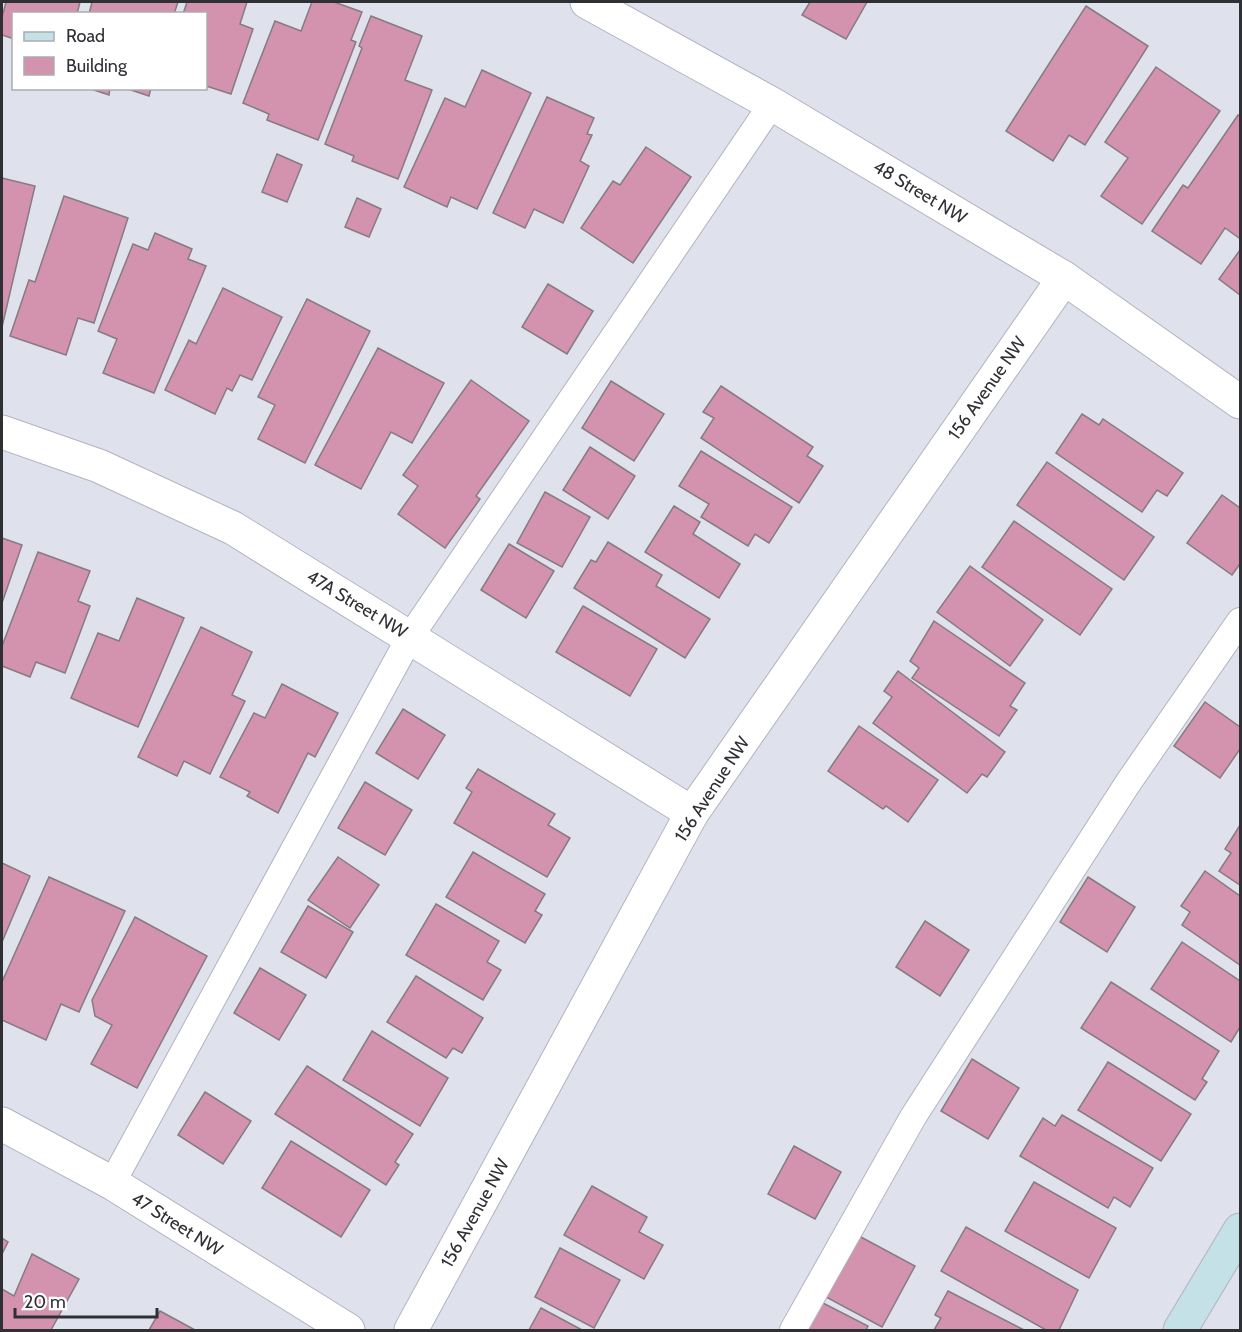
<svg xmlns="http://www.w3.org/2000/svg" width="1242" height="1332" viewBox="0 0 1242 1332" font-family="Cabin,sans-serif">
  <rect width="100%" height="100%" fill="#dfe1ed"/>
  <!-- building -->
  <g fill="#d392ad" stroke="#877b80" stroke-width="1.5">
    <path d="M 6,2 L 80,2 L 77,14 L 14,14 L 14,39 L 2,35 L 2,17 Z"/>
    <path d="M 92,2 L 178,2 L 174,14 L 89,14 Z"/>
    <path d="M 187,2 L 247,2 L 240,24 L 253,29 L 231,94 L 206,86 L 206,14 L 183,14 Z"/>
    <path d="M 312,2 L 334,2 L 362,12 L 351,40 L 356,42 L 318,140 L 267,120 L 269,114 L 243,103 L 275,21 L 301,31 Z"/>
    <path d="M 810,2 L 867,2 L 846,39 L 802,15 Z"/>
    <path d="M 1086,6 L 1148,46 L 1085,145 L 1069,135 L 1053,161 L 1006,131 Z"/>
    <path d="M 371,16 L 422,36 L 405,80 L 432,90 L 398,179 L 352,161 L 354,156 L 325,144 L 362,48 L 359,46 Z"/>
    <path d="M 1156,67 L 1220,111 L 1142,224 L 1101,196 L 1128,158 L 1105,142 Z"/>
    <path d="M 482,70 L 531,93 L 477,209 L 451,197 L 447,207 L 404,187 L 445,98 L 465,107 Z"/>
    <path d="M 88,88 L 110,88 L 109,95 Z"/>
    <path d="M 125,88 L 151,88 L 149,96 Z"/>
    <path d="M 547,97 L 594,118 L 587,134 L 592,135 L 580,161 L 589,166 L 563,223 L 534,209 L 525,228 L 493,213 Z"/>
    <path d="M 1238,115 L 1240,116 L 1240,236 L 1239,238 L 1225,228 L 1201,264 L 1152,231 L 1183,185 L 1188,188 Z"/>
    <path d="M 646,147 L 691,177 L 633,263 L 581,228 L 613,181 L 620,185 Z"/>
    <path d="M 277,154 L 302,165 L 287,202 L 262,192 Z"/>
    <path d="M 2,178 L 35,186 L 2,327 Z"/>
    <path d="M 64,196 L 128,218 L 94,323 L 78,318 L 66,355 L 10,336 L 29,280 L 35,282 Z"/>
    <path d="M 357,198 L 381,209 L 369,237 L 345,227 Z"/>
    <path d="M 155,233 L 192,249 L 188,259 L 206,266 L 154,393 L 103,373 L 117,339 L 98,331 L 133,244 L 148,250 Z"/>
    <path d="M 1240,250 L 1240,295 L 1219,279 Z"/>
    <path d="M 548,284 L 593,311 L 567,354 L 522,327 Z"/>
    <path d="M 223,288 L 282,317 L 252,380 L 240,375 L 232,391 L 227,388 L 215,414 L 165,390 L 189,340 L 196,344 Z"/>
    <path d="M 307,299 L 370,331 L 305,463 L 258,439 L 275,405 L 258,397 Z"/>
    <path d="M 378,348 L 444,383 L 412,443 L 391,432 L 361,489 L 315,465 Z"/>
    <path d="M 471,380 L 529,421 L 476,496 L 480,499 L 445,548 L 398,514 L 418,486 L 403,475 Z"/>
    <path d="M 611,381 L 664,414 L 634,461 L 582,428 Z"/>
    <path d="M 721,386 L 813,447 L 807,456 L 823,466 L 799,503 L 701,438 L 714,418 L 703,412 Z"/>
    <path d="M 1082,414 L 1099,425 L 1103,419 L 1183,473 L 1167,496 L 1157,490 L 1142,512 L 1056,453 Z"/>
    <path d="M 590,447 L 635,476 L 608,519 L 563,490 Z"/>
    <path d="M 701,451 L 792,507 L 769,543 L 755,534 L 748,546 L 701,517 L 709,504 L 679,486 Z"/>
    <path d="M 1047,462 L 1154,537 L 1124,580 L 1017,505 Z"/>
    <path d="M 545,492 L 590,517 L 562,567 L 517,543 Z"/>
    <path d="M 1222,495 L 1240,508 L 1240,564 L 1232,575 L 1187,543 Z"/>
    <path d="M 674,506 L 700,522 L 693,534 L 740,564 L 719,598 L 645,552 Z"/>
    <path d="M 1014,521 L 1112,589 L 1080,635 L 982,567 Z"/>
    <path d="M 2,538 L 22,545 L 2,603 Z"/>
    <path d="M 608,542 L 662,575 L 656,586 L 710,619 L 685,658 L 574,588 L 591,560 L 596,562 Z"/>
    <path d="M 509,544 L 554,571 L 526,618 L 481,590 Z"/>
    <path d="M 38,552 L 90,571 L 78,601 L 90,606 L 65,673 L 36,662 L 30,677 L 2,666 L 2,646 Z"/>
    <path d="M 970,566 L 1043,620 L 1010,666 L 937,612 Z"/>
    <path d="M 137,598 L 184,618 L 138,727 L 71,698 L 98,633 L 119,641 Z"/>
    <path d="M 583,606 L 657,649 L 630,696 L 556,652 Z"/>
    <path d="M 934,621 L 1025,683 L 1010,706 L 1017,710 L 999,736 L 912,678 L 919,668 L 910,661 Z"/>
    <path d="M 201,627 L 252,652 L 232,695 L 245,701 L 210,774 L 184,761 L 177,776 L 138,757 Z"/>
    <path d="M 898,671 L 1005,752 L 987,777 L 982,774 L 967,793 L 873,723 L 892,697 L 884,691 Z"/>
    <path d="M 282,684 L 338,713 L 315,757 L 308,753 L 278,813 L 247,796 L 250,792 L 220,777 L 254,713 L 265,718 Z"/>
    <path d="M 1205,702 L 1240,727 L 1240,749 L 1220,778 L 1174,746 Z"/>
    <path d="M 403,709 L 445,735 L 418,779 L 376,753 Z"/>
    <path d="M 859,726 L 938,780 L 908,822 L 886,806 L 883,809 L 828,771 Z"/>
    <path d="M 478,769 L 555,814 L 548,825 L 570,838 L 547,877 L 454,823 L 472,792 L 466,788 Z"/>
    <path d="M 365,782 L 412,810 L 385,855 L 338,828 Z"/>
    <path d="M 1240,825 L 1240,885 L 1219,871 L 1231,853 L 1225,849 Z"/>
    <path d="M 473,852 L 545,894 L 535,911 L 542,915 L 525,943 L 446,897 Z"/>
    <path d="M 338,857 L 379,885 L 350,928 L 308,900 Z"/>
    <path d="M 2,863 L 30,876 L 2,942 Z"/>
    <path d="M 1205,871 L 1240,896 L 1240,965 L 1182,925 L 1190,912 L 1181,906 Z"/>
    <path d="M 49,877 L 125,911 L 79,1012 L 61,1004 L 46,1040 L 2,1020 L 2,982 Z"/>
    <path d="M 1088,877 L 1135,907 L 1107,952 L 1060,922 Z"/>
    <path d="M 436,904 L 499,941 L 487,962 L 501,970 L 483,1000 L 406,955 Z"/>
    <path d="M 308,906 L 353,932 L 326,978 L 281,952 Z"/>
    <path d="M 135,917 L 207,956 L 137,1088 L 91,1064 L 112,1025 L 95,1016 L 92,1000 Z"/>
    <path d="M 925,921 L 969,950 L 940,996 L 896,967 Z"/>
    <path d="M 1182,942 L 1240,981 L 1240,1027 L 1231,1042 L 1151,989 Z"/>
    <path d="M 260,968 L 306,995 L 279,1040 L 234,1013 Z"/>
    <path d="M 416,976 L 483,1018 L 462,1053 L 453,1048 L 446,1058 L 387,1022 Z"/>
    <path d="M 1111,982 L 1219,1051 L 1202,1079 L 1207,1082 L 1195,1100 L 1081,1028 Z"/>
    <path d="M 372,1031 L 448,1078 L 420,1126 L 343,1080 Z"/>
    <path d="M 972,1059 L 1019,1088 L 988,1139 L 941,1111 Z"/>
    <path d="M 1108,1062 L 1191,1114 L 1161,1161 L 1078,1110 Z"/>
    <path d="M 307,1066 L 413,1134 L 395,1162 L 399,1165 L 386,1185 L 275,1114 Z"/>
    <path d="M 205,1092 L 251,1121 L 223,1164 L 178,1135 Z"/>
    <path d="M 1062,1115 L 1153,1168 L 1130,1207 L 1114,1197 L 1108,1208 L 1020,1156 L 1043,1118 L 1055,1126 Z"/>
    <path d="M 291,1141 L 370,1190 L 341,1237 L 262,1188 Z"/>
    <path d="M 794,1146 L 841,1172 L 815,1219 L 768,1194 Z"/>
    <path d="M 1034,1182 L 1116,1228 L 1089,1278 L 1005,1231 Z"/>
    <path d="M 592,1186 L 647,1217 L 639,1232 L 663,1245 L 644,1279 L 564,1235 Z"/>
    <path d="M 966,1227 L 1078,1290 L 1059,1330 L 1046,1330 L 941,1271 Z"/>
    <path d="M 859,1236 L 915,1266 L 882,1327 L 826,1297 Z"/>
    <path d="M 2,1238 L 8,1242 L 2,1254 Z"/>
    <path d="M 560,1248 L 620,1280 L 594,1328 L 535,1297 Z"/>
    <path d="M 32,1254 L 79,1279 L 51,1330 L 2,1330 L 2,1289 L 14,1296 Z"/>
    <path d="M 948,1291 L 1024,1330 L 934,1330 L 941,1318 L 935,1315 Z"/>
    <path d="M 819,1301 L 868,1326 L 866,1330 L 803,1330 Z"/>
    <path d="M 541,1308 L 582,1330 L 529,1330 Z"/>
    <path d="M 160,1311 L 195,1330 L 149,1330 Z"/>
  </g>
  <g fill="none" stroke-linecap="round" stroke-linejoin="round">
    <!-- lane casing -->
    <g stroke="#b1b3bf" stroke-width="28">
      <g id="lane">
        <path d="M 112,1183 L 410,637 L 772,104"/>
        <path d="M 793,1330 L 913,1117 L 1128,783 L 1240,621"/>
      </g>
    </g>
    <!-- street casing -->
    <g stroke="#b1b3bf" stroke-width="35">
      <g id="street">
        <path d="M 587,2 L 772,104 L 1064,278 L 1240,402"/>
        <path d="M 2,432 L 99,466 L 233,528 L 692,813"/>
        <path d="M 2,1124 L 112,1183 L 348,1330"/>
        <path d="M 411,1330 L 692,813 L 1064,278"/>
      </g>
    </g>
    <!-- secondary casing -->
    <g stroke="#b1b3bf" stroke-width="35">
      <path id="secondary" d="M 1180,1330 L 1240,1230"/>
    </g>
    <!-- lane -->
    <use href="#lane" stroke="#fff" stroke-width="26"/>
    <!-- street -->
    <use href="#street" stroke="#fff" stroke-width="33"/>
    <!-- secondary -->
    <use href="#secondary" stroke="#c3e1e6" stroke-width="33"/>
  </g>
  <g text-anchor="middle" stroke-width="6" stroke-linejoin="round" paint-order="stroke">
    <!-- street labels -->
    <g font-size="18" fill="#2f3034" stroke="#fff">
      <text transform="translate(920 192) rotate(31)" y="6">48 Street NW</text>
      <text transform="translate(987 388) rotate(-55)" y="6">156 Avenue NW</text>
      <text transform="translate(357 604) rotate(31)" y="6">47A Street NW</text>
      <text transform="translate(712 789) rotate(-57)" y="6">156 Avenue NW</text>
      <text transform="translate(475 1213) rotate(-61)" y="6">156 Avenue NW</text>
      <text transform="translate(177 1224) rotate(32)" y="6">47 Street NW</text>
    </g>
  </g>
  <!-- border -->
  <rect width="1242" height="1332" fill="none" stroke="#2f3034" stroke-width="6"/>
  <!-- legend -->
  <rect x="12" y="12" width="195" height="78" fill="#ffffff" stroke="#acacae" stroke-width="1.5"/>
  <rect x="24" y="32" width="30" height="9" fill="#c3e1e6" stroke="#acacae" stroke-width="1.5"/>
  <text x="66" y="42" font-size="18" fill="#2f3034">Road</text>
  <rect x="24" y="57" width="30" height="18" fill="#d392ad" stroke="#acacae" stroke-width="1.5"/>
  <text x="66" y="72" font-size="18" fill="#2f3034">Building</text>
  <!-- scale -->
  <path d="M15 1308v9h142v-9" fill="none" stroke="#2f3034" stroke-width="3"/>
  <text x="24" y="1308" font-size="18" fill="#2f3034" stroke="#ffffff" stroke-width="4.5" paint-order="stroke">20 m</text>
</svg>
